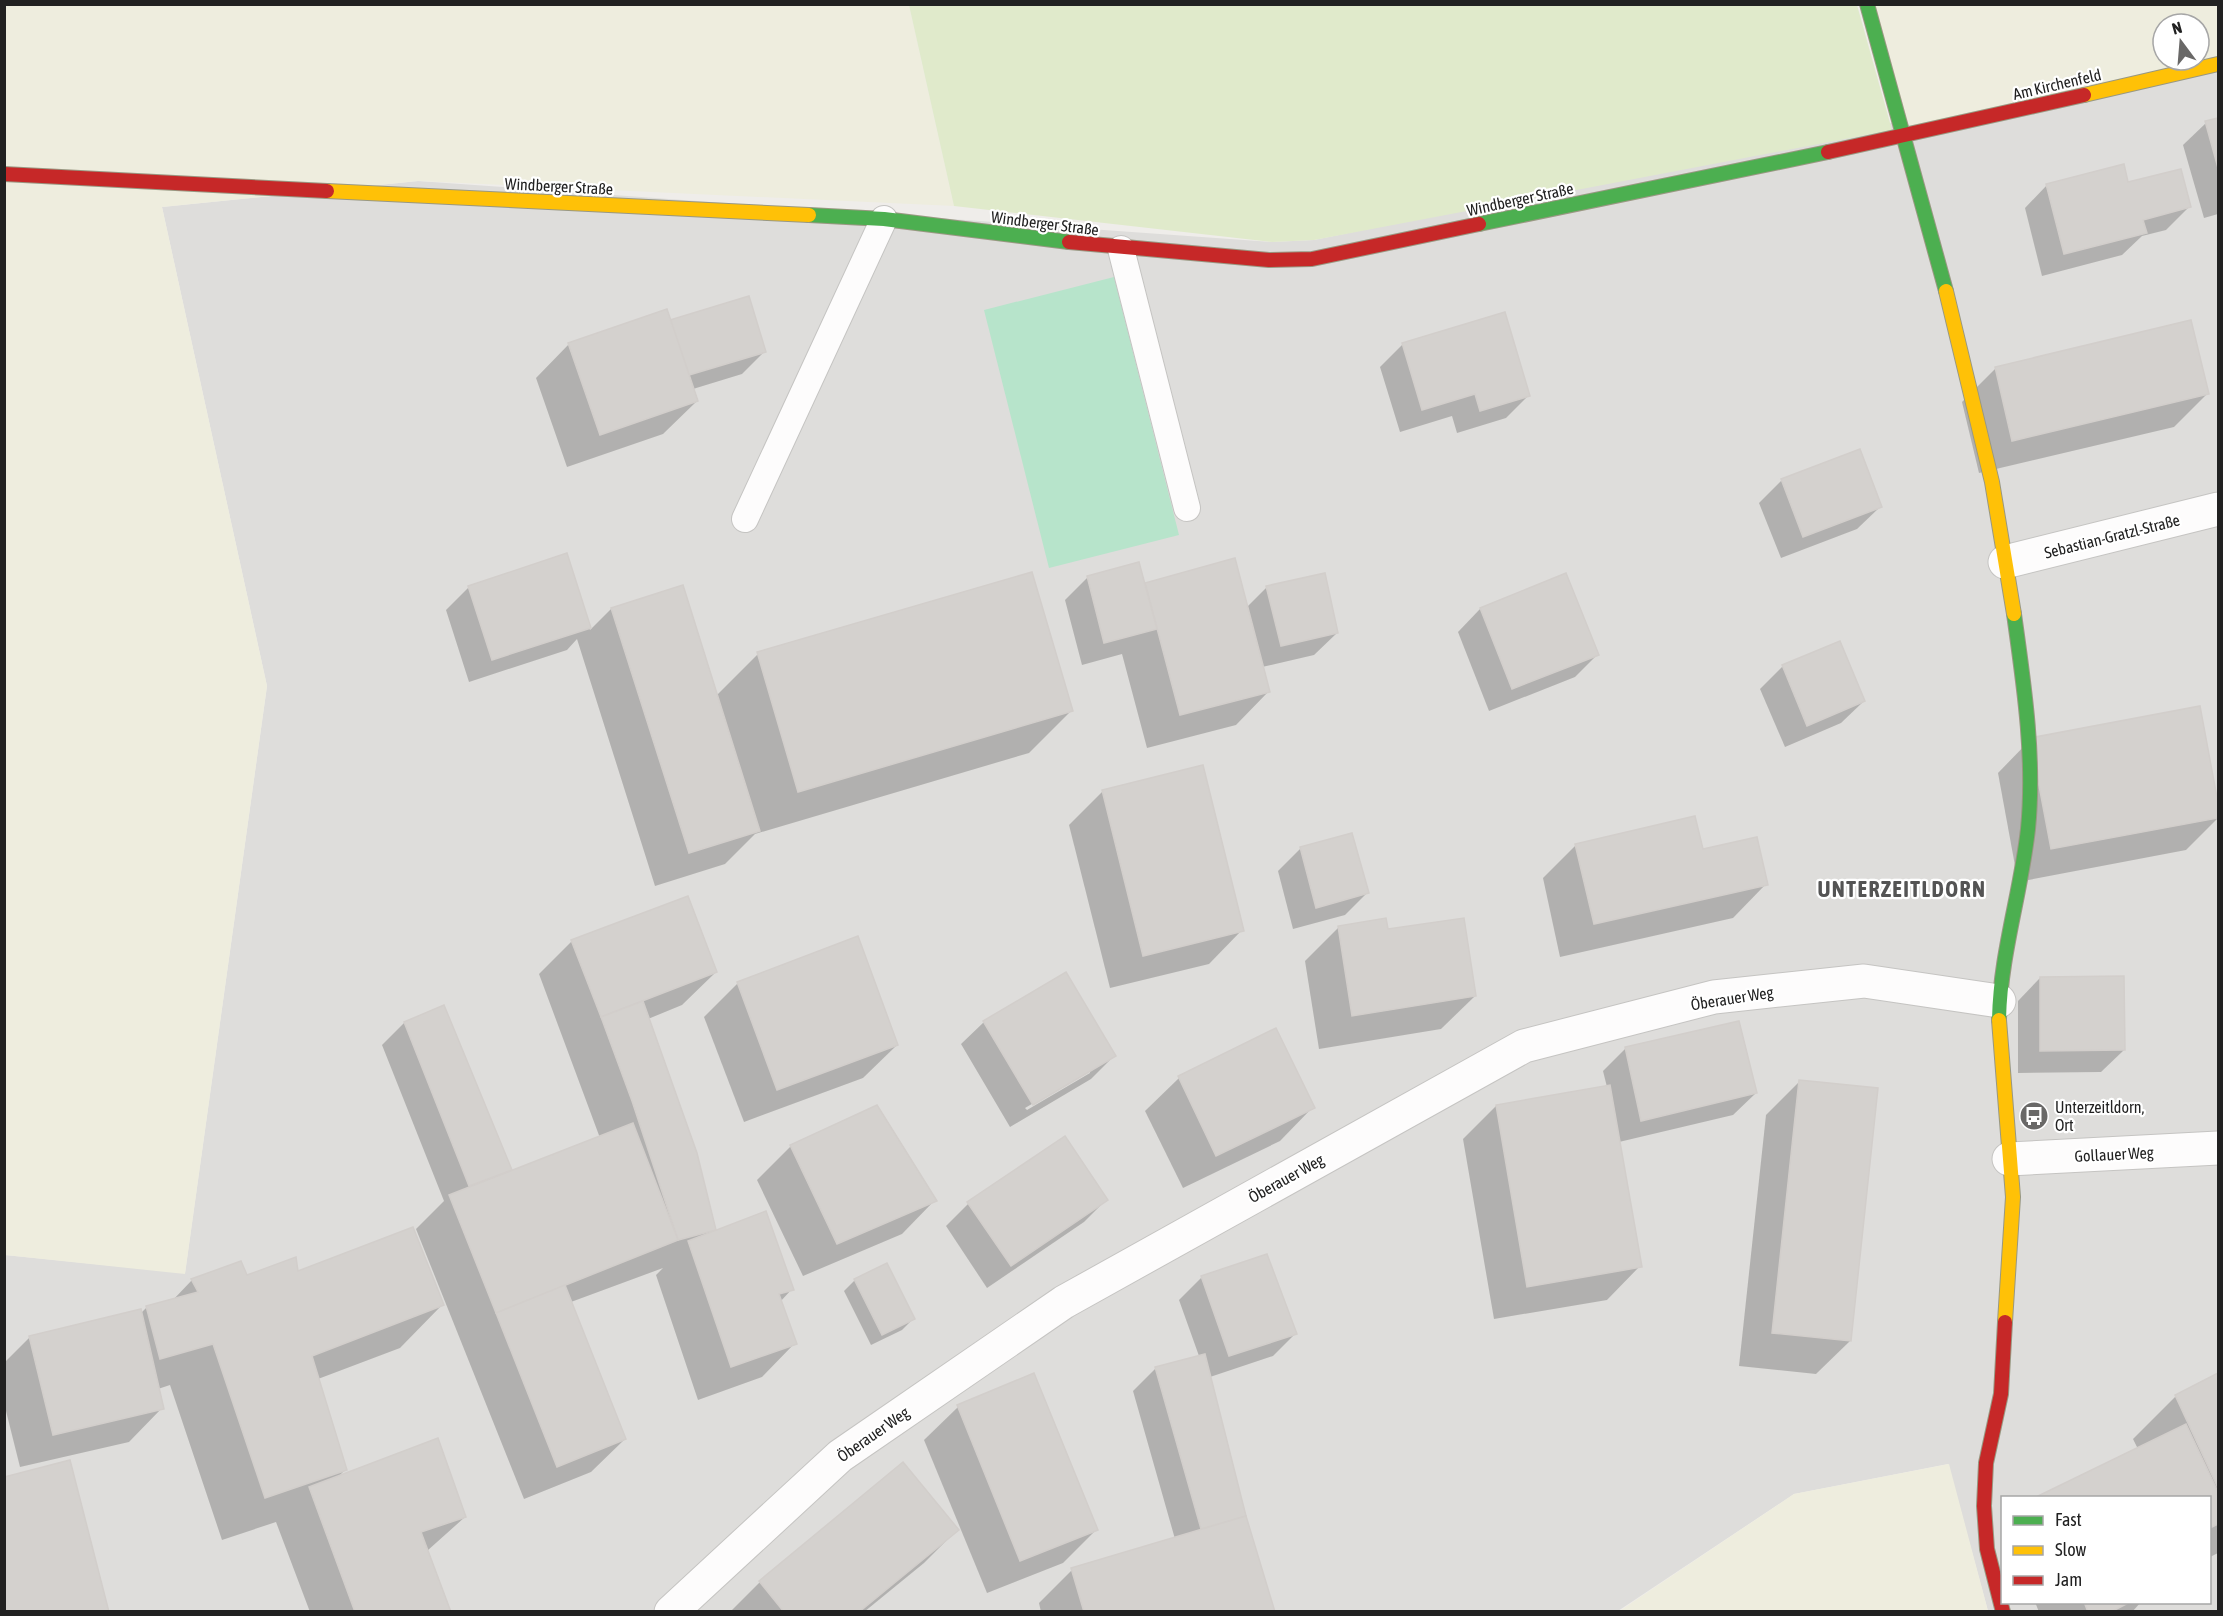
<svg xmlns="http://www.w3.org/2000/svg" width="2223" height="1616" viewBox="0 0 2223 1616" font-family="'Asap Condensed',sans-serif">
  <rect width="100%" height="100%" fill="#efedea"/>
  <!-- residential -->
  <path fill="#dedddb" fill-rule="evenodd" d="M 2218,57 L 2218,1611 L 1988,1611 L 1948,1464 L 1794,1494 L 1618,1611 L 5,1612 L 5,1255 L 185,1273 L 267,686 L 162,207 L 418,181 L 1272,242 L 1314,240 ZM 2002,1498 L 2210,1498 L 2210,1602 L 2002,1602 Z"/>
  <!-- farmland -->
  <g fill="#eeedde" fill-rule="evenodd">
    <path d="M 5,5 L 909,5 L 954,206 L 418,181 L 162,207 L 267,686 L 185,1274 L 5,1255 Z"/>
    <path d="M 1871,5 L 2218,5 L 2218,57 L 1903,129 ZM 2163,24 L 2199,24 L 2199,60 L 2163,60 Z"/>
    <path d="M 1949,1464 L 1988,1611 L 1618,1612 L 1794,1494 Z"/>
  </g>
  <!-- grass -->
  <path fill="#e0eacb" d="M 909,5 L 1857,5 L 1892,130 L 1314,240 L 1272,242 L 954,206 Z"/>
  <!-- pitch -->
  <path fill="#b7e4cb" d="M 1114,277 L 1179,535 L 1049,568 L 984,310 Z"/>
  <!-- shadow -->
  <g fill="#0003" fill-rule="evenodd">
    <path d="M 2218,119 L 2218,214 L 2204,218 L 2183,145 L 2206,123 Z"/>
    <path d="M 2127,184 L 2189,207 L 2166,230 L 2142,236 L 2122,255 L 2042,276 L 2025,208 L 2047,185 Z"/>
    <path d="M 670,322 L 765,351 L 742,374 L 693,389 L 697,401 L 663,434 L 567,467 L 536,378 L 569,344 Z"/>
    <path d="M 1403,344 L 1528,396 L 1506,418 L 1457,433 L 1452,416 L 1400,432 L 1380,367 Z"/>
    <path d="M 1996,368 L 2207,394 L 2174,427 L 1979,473 L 1962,402 Z"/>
    <path d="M 1782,480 L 1880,507 L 1857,529 L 1781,558 L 1759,503 Z"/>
    <path d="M 566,555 L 590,630 L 611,609 L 716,696 L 758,654 L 1072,710 L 1029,753 L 755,834 L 725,864 L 655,886 L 577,639 L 567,650 L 469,682 L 446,610 L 469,587 Z"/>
    <path d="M 1234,560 L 1247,607 L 1267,587 L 1337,633 L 1314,655 L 1262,667 L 1269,691 L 1236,725 L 1147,748 L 1122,654 L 1082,665 L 1065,600 L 1087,578 L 1138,564 L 1144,585 Z"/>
    <path d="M 1565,575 L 1598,654 L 1575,677 L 1489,711 L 1458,632 L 1480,609 Z"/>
    <path d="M 1783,666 L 1864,701 L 1841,723 L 1785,747 L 1760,689 Z"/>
    <path d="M 2199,708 L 2218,818 L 2186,850 L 2018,882 L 1998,773 L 2031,739 Z"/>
    <path d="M 1103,791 L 1242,930 L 1209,964 L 1110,988 L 1069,825 Z"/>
    <path d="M 1576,845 L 1701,851 L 1766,884 L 1733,918 L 1560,957 L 1543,878 Z"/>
    <path d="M 1300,849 L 1367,893 L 1345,915 L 1293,929 L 1278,871 Z"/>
    <path d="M 1338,928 L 1387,931 L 1475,996 L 1441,1029 L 1319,1049 L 1305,961 Z"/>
    <path d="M 857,938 L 897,1045 L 863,1078 L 744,1122 L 704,1017 L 737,984 Z"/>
    <path d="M 572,941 L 716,972 L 682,1005 L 648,1019 L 695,1154 L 715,1232 L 792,1289 L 780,1302 L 795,1343 L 762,1377 L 698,1400 L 656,1275 L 663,1268 L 571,1302 L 625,1439 L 591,1472 L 524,1499 L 416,1229 L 444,1201 L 382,1045 L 404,1023 L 510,1170 L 506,1174 L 600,1138 L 539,974 Z"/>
    <path d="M 2040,978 L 2124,1050 L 2101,1072 L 2018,1073 L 2018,1001 Z"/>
    <path d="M 984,1022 L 1114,1056 L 1091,1079 L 1010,1127 L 961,1044 ZM 1090,1070 L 1090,1073 L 1027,1110 L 1025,1108 Z"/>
    <path d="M 1276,1030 L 1313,1107 L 1280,1141 L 1183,1188 L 1145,1111 L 1179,1078 Z"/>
    <path d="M 1626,1048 L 1756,1093 L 1733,1115 L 1619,1142 L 1640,1266 L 1607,1300 L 1494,1319 L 1463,1139 L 1496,1106 L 1607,1087 L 1603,1071 Z"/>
    <path d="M 1799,1082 L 1850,1341 L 1816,1374 L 1739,1366 L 1766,1115 Z"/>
    <path d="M 877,1107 L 935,1200 L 902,1234 L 803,1276 L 757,1180 L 791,1146 Z"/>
    <path d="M 1106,1200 L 1084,1222 L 987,1288 L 946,1226 L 968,1204 Z"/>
    <path d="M 297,1273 L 442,1305 L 400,1348 L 318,1379 L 345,1470 L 337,1478 L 465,1517 L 427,1551 L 449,1612 L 310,1612 L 276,1522 L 222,1540 L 170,1385 L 158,1389 L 162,1408 L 129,1442 L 20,1467 L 4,1403 L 4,1363 L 30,1337 L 140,1314 L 147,1307 L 172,1301 L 192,1280 Z"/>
    <path d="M 1202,1277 L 1295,1334 L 1273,1356 L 1210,1377 L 1244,1515 L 1273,1612 L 1041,1612 L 1039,1603 L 1072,1570 L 1175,1539 L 1133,1391 L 1156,1368 L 1199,1356 L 1179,1300 Z"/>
    <path d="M 855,1280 L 913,1319 L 902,1330 L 871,1345 L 844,1291 Z"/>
    <path d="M 2218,1374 L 2218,1553 L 2210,1557 L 2210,1498 L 2138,1449 L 2133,1439 L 2176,1396 Z"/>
    <path d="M 958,1407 L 1096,1530 L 1063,1563 L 987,1593 L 924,1440 Z"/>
    <path d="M 903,1464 L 957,1530 L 924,1563 L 864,1612 L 730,1612 L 760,1582 Z"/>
    <path d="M 2035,1602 L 2141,1602 L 2132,1612 L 2039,1612 Z"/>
  </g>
  <!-- building -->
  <g fill="#d4d1ce" stroke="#d2cecb" stroke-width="1.5">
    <path d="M 2218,118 L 2218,168 L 2205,121 Z"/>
    <path d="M 2124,164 L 2128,182 L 2181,169 L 2191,207 L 2143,220 L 2147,233 L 2064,254 L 2046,184 Z"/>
    <path d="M 749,296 L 766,352 L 689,375 L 670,320 Z"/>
    <path d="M 667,309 L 698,401 L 600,435 L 568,343 Z"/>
    <path d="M 1505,312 L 1530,396 L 1480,411 L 1475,394 L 1422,410 L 1402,343 Z"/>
    <path d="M 2191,320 L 2209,394 L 2012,441 L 1995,367 Z"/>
    <path d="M 1860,449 L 1882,507 L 1803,537 L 1781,479 Z"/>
    <path d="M 567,553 L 591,628 L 492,660 L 468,586 Z"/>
    <path d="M 1235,558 L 1270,692 L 1180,715 L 1145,583 Z"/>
    <path d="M 1139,562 L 1157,629 L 1104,643 L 1087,576 Z"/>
    <path d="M 1032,572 L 1073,711 L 798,792 L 757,652 Z"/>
    <path d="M 1325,573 L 1338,633 L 1281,646 L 1266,586 Z"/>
    <path d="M 1566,573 L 1599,655 L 1512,689 L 1480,608 Z"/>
    <path d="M 683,585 L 760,831 L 689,853 L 611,608 Z"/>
    <path d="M 1840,641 L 1865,701 L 1807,726 L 1782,665 Z"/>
    <path d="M 2200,706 L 2218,803 L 2218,818 L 2051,849 L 2030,738 Z"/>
    <path d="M 1203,765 L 1244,931 L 1143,956 L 1102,790 Z"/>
    <path d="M 1695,816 L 1703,849 L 1757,837 L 1768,885 L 1594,924 L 1575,844 Z"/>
    <path d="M 1352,833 L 1369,893 L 1316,908 L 1300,847 Z"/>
    <path d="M 688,896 L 717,972 L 601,1017 L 571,940 Z"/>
    <path d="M 1386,918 L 1388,929 L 1464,918 L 1476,996 L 1352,1016 L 1338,926 Z"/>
    <path d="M 858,936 L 898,1045 L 777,1090 L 737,982 Z"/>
    <path d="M 1066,972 L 1116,1056 L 1033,1105 L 983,1021 Z"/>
    <path d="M 2124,976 L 2125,1050 L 2040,1051 L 2040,977 Z"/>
    <path d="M 643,1001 L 697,1153 L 716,1230 L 678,1240 L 632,1101 L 601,1017 Z"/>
    <path d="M 444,1005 L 512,1170 L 469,1186 L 404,1022 Z"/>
    <path d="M 1739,1021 L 1757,1093 L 1641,1121 L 1625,1047 Z"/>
    <path d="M 1276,1028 L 1315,1108 L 1216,1156 L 1178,1076 Z"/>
    <path d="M 1799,1080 L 1878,1088 L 1851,1341 L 1772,1333 Z"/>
    <path d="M 1610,1085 L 1642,1267 L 1527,1287 L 1496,1105 Z"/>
    <path d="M 877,1105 L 937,1201 L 837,1244 L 790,1145 Z"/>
    <path d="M 633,1123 L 678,1240 L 496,1313 L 449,1195 Z"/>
    <path d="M 1065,1136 L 1108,1200 L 1011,1266 L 967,1202 Z"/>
    <path d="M 766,1211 L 794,1290 L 779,1294 L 797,1344 L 731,1367 L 688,1241 Z"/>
    <path d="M 413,1227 L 444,1305 L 312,1356 L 347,1470 L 265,1498 L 213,1344 L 160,1359 L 146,1306 L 198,1292 L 191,1279 L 241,1261 L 247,1275 L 296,1257 L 298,1271 Z"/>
    <path d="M 1267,1254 L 1297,1334 L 1229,1356 L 1201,1276 Z"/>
    <path d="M 887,1263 L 915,1319 L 882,1335 L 854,1279 Z"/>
    <path d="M 565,1285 L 626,1439 L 557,1467 L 496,1313 Z"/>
    <path d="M 141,1309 L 164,1409 L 53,1435 L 29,1336 Z"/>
    <path d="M 1205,1354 L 1246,1516 L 1201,1529 L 1155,1367 Z"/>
    <path d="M 1034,1373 L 1098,1530 L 1020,1561 L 957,1405 Z"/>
    <path d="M 2218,1373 L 2218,1488 L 2175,1395 Z"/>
    <path d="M 2186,1424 L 2218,1492 L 2218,1524 L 2210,1528 L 2210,1498 L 2034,1498 Z"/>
    <path d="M 438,1438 L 466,1517 L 421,1532 L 451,1612 L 355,1612 L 309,1487 Z"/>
    <path d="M 70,1460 L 109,1612 L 4,1612 L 4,1477 Z"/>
    <path d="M 903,1462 L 959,1530 L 859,1612 L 784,1612 L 759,1581 Z"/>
    <path d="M 1246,1516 L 1275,1612 L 1084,1612 L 1071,1568 Z"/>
    <path d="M 2084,1602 L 2130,1602 L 2111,1612 L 2088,1612 Z"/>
  </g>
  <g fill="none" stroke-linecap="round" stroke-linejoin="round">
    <!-- lane casing -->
    <g stroke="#c5c4c2" stroke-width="28">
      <g id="lane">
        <path d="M 1121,249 L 1187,508"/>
        <path d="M 745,519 L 884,219"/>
      </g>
    </g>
    <!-- street casing -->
    <g stroke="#c5c4c2" stroke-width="35">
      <g id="street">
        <path d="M 2005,562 L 2218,509"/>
        <path d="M 2009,1159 L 2218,1148"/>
        <path d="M 671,1612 L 840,1456 L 1064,1302 L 1524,1046 L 1714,997 L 1864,981 L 1999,1001"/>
      </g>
    </g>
    <!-- fast casing -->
    <g stroke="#999882" stroke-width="16">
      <g id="fast">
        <path d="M 1867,4 L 1946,291"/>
        <path d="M 809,215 L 884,219 L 1069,242"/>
        <path d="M 1479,224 L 1828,152"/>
        <path d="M 1999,1020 C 2000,955 2021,893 2028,829 C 2035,758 2024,685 2014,614"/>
      </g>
    </g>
    <!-- slow casing -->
    <g stroke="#999882" stroke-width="16">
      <g id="slow">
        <path d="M 2084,95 L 2218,64"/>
        <path d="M 327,191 L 809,215"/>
        <path d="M 1946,291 L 1992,482 L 2014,614"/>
        <path d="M 1999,1020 L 2013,1197 L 2005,1322"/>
      </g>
    </g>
    <!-- jam casing -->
    <g stroke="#999882" stroke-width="16">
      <g id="jam">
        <path d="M 1828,152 L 2084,95"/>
        <path d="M 4,174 L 327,191"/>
        <path d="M 1069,242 L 1269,260 L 1312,259 L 1479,224"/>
        <path d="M 2003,1612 L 1987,1549 L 1984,1506 L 1986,1463 L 2001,1394 L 2005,1322"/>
      </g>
    </g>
    <!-- lane -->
    <use href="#lane" stroke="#fdfcfc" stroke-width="26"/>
    <!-- street -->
    <use href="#street" stroke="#fdfcfc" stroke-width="33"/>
    <!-- fast -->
    <use href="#fast" stroke="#4caf50" stroke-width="14"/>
    <!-- slow -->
    <use href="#slow" stroke="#ffc107" stroke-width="14"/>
    <!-- jam -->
    <use href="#jam" stroke="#c62828" stroke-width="14"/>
  </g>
  <!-- icons -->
  <defs>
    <g id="bus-disc" transform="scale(1.5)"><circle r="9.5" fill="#696867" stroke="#fff"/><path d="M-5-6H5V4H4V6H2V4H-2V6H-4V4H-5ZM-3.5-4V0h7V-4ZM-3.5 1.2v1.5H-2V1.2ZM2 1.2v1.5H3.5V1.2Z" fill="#fff"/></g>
  </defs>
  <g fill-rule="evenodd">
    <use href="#bus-disc" x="2034" y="1116"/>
  </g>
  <g text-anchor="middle" stroke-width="4.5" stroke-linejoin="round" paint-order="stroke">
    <!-- street labels -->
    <g font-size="16" fill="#212121" stroke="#fff">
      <text transform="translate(2057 84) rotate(-13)" y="6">Am Kirchenfeld</text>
      <text transform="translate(559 186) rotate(3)" y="6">Windberger Straße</text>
      <text transform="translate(1520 199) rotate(-12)" y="6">Windberger Straße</text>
      <text transform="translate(1045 223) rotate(7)" y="6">Windberger Straße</text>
      <text transform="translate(2112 536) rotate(-14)" y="6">Sebastian-Gratzl-Straße</text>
      <text transform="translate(1732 998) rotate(-9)" y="6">Öberauer Weg</text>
      <text transform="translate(2114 1154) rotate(-3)" y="6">Gollauer Weg</text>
      <text transform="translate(1286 1178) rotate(-29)" y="6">Öberauer Weg</text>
      <text transform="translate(873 1434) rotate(-35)" y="6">Öberauer Weg</text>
    </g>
    <!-- poi labels -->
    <g font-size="16" fill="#212121" stroke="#fff" text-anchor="start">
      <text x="2055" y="1113">Unterzeitldorn,<tspan x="2055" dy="18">Ort</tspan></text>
    </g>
    <!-- district labels -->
    <g font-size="22" font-weight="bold" letter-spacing="1.5" fill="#545454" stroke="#fff">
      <text x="1902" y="897">UNTERZEITLDORN</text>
    </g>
  </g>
  <!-- border -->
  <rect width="2223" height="1616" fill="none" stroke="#212121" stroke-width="12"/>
  <!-- legend -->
  <rect x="2001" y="1496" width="210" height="108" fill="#ffffff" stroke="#a6a6a6" stroke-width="1.5"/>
  <rect x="2013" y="1516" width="30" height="9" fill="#4caf50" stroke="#a6a6a6" stroke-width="1.5"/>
  <text x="2055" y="1526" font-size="18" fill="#212121">Fast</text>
  <rect x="2013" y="1546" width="30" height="9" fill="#ffc107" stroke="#a6a6a6" stroke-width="1.5"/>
  <text x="2055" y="1556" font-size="18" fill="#212121">Slow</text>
  <rect x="2013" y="1576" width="30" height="9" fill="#c62828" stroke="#a6a6a6" stroke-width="1.5"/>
  <text x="2055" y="1586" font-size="18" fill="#212121">Jam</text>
  <!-- north arrow -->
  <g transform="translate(2181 42) rotate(344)"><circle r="28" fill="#ffffff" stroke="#a6a6a6" stroke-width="1.5"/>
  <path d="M0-4.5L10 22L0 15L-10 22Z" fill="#696867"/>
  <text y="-9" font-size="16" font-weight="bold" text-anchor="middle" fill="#212121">N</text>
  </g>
</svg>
